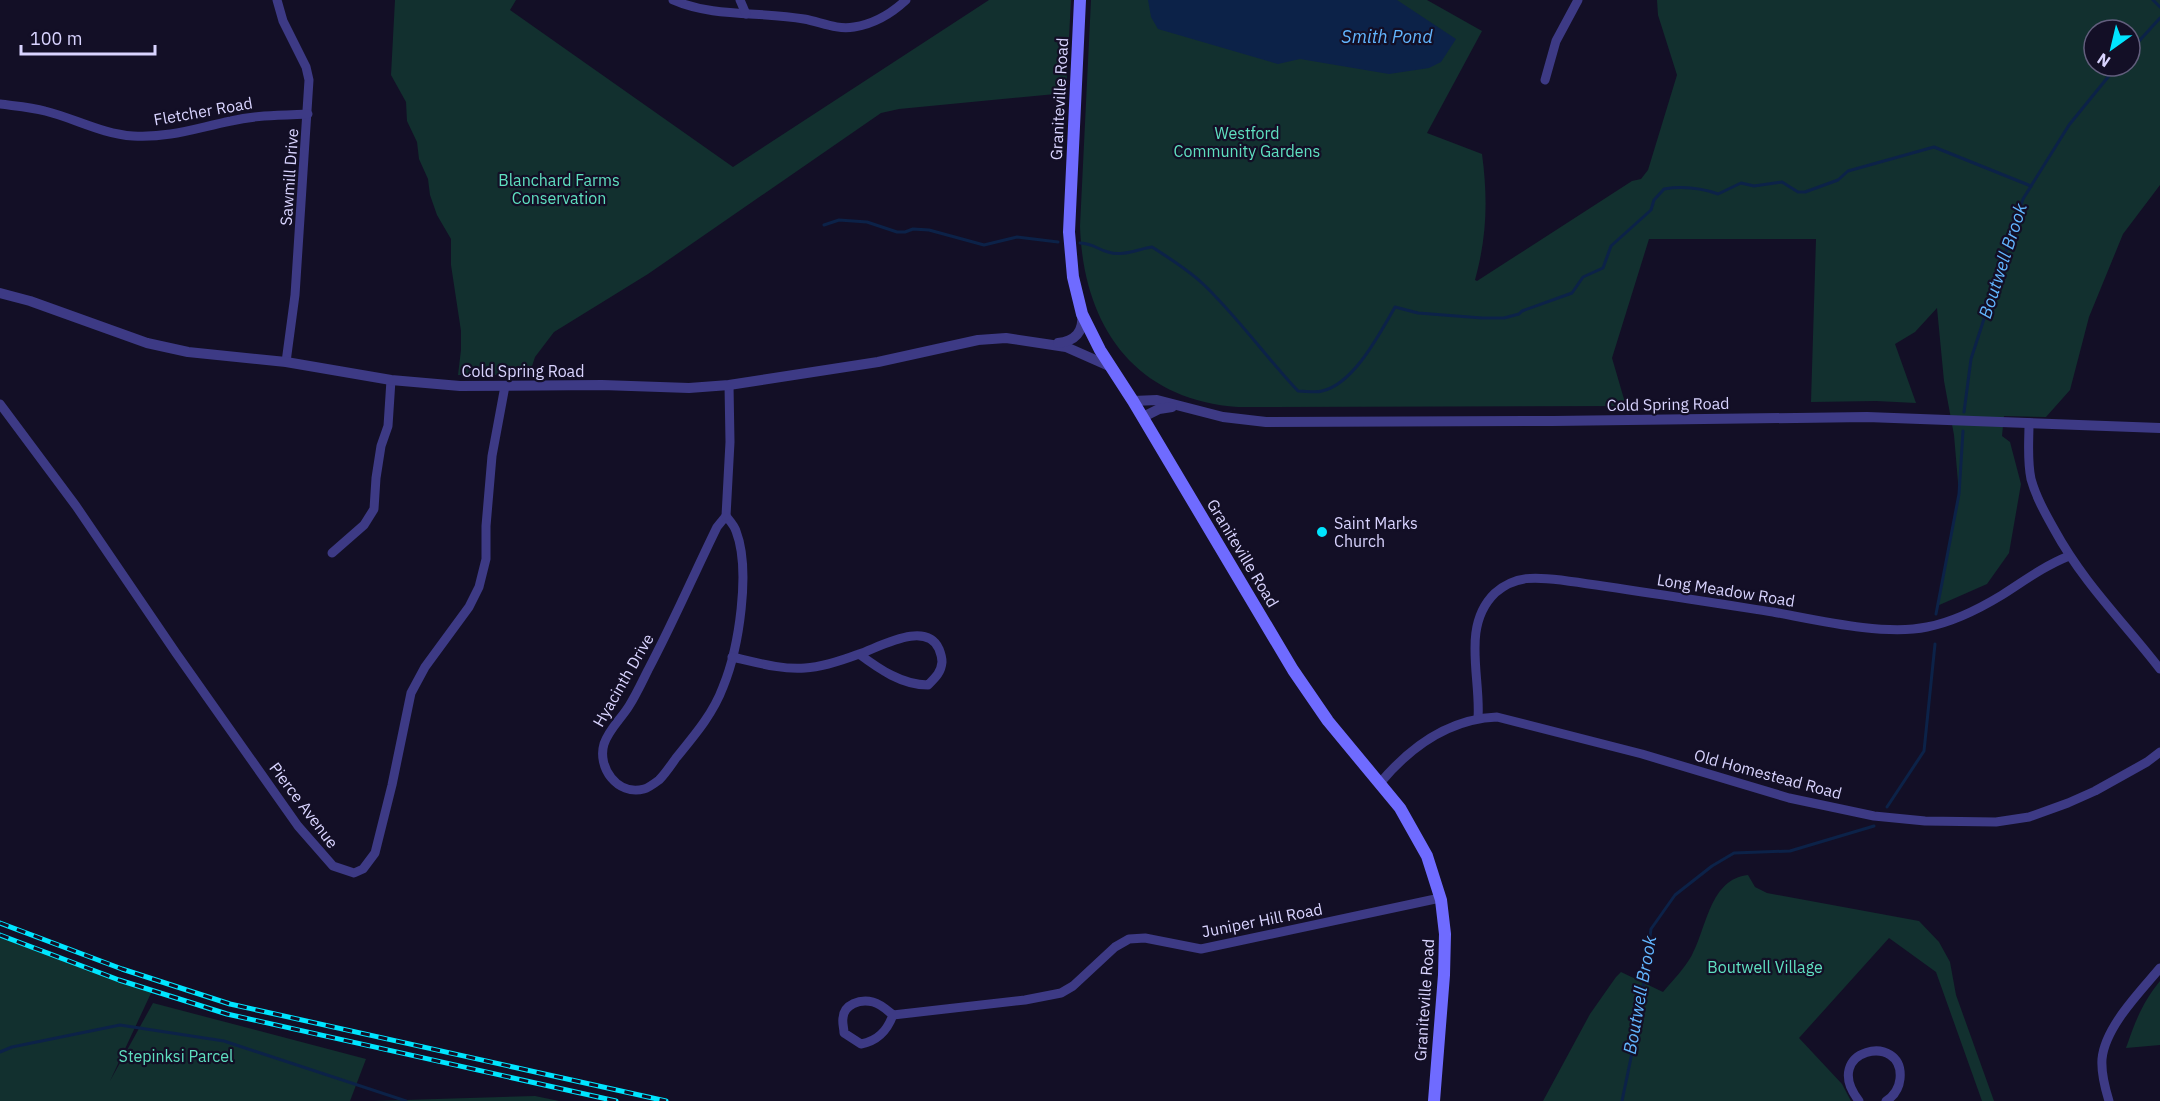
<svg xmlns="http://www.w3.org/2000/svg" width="2160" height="1101" viewBox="0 0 2160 1101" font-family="'IBM Plex Sans',sans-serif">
  <rect width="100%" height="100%" fill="#130f26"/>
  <!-- green -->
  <g fill="#12302f" fill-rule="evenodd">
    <path d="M 395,0 L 516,0 L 510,10 L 733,167 L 989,0 L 1071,0 L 1066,93 L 899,109 L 881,113 L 648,274 L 554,332 L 535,357 L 529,375 L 458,375 L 461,350 L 461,331 L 451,265 L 451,239 L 437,215 L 430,195 L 428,179 L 419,159 L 417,142 L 407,121 L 406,102 L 391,75 Z"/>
    <path d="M 1091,0 L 1427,0 L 1482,31 L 1427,133 L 1482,154 C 1488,199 1487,236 1475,280 L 1477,281 L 1632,181 L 1641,179 L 1648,170 L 1677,75 L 1658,15 L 1657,0 L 2160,0 L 2160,185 L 2123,234 L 2089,317 L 2070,390 L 2046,417 L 2004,416 L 2002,436 L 2010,442 L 2021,484 L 2009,553 L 1987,584 L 1937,606 L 1959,494 L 1954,435 L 1944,381 L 1937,308 L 1915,332 L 1895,344 L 1916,403 L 1876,401 L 1811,402 L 1816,239 L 1649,239 L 1612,358 L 1626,406 L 1238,407 C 1134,400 1083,325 1080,226 ZM 2094,30 L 2130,30 L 2130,66 L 2094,66 Z"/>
    <path d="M 1748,875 L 1755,887 L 1767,893 L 1919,921 L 1939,942 L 1950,962 L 1956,995 L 1994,1101 L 1982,1101 L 1936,972 L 1889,938 L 1799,1038 L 1842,1084 L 1851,1101 L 1543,1101 L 1590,1014 L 1616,977 L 1621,972 L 1663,992 C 1673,980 1685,968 1692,955 C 1707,927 1710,879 1748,875 Z"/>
    <path d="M 0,934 L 152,991 L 110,1081 L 153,1003 L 366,1059 L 350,1101 L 0,1101 Z"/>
    <path d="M 2160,981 L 2160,1045 L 2126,1048 C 2135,1022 2142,1003 2160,981 Z"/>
    <path d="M 535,1096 L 559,1101 L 372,1101 Z"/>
  </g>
  <!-- water -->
  <path fill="#0c2248" d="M 1148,0 L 1397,0 L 1456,39 L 1441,62 L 1429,68 L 1389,74 L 1300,59 L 1278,64 L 1158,29 L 1151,17 Z"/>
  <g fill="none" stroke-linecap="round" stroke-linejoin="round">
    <!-- stream -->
    <g stroke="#0c2248" stroke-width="3">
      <path d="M 2153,0 L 2160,7"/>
      <path d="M 2130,51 L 2160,18"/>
      <path d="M 824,225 L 839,220 L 867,222 L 897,232 L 905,232 L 913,229 L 929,230 L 984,245 L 1017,237 L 1058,242"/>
      <path d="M 1080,243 C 1095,244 1096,249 1108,252 C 1122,257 1138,249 1152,247 C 1169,258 1187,269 1202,283 C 1237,316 1265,356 1298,391 C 1306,391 1315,393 1322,391 C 1354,384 1380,333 1395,307 L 1418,313 L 1482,318 L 1504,318 L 1519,314 L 1522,311 L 1572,293 L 1583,277 L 1603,268 L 1611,246 L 1651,210 L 1654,200 L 1664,189 C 1682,186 1701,188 1718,194 L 1741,183 L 1754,186 L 1782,182 L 1798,192 L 1805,192 L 1838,180 L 1848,171 L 1934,147 L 2031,186"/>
      <path d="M 1964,412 L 1971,359 L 2023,199 L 2069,125 L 2117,66"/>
      <path d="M 1936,614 L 1959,494 L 1963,431"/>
      <path d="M 1887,807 L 1924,751 L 1935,644"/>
      <path d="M 0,1052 L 12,1047 L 120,1025 L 224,1041 L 406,1101"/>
      <path d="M 1622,1101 L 1638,1024 L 1651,929 L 1675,895 L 1712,866 L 1734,853 L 1790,851 L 1874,826"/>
    </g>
    <!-- minor -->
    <g stroke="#3d3a85" stroke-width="9">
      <path d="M 277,0 L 283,21 L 306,67 L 309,80 L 295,295 L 286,362"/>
      <path d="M 673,0 C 714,18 761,11 804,19 C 821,22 836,30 854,27 C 874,24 891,14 906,0"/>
      <path d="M 740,0 L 746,14"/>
      <path d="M 1545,80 L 1556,41 L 1578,0"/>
      <path d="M 0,104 C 15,106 31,107 45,111 C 74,118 102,134 133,136 C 170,138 196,128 231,121 C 257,115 283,115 308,114"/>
      <path d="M 0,404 L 76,506 L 176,653 L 298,826 L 333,866 L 354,873 L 363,869 L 375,853 L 392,785 L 411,693 L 425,667 L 469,607 L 479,587 L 486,559 L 486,526 L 492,456 L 505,386"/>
      <path d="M 2029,423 C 2029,442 2027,460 2031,479 C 2036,497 2045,513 2054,529 C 2084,584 2123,621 2160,669"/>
      <path d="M 726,516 C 729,520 734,525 736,531 C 751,570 739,648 723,687 C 713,714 694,736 676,758 C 671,765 665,774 659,780 C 655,783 648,788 644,789 C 617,796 597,767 604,744 C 609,729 621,719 629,706 C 636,695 642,682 648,670 C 673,623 694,574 717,527 Z"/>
      <path d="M 726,516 L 730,442 L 729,385"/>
      <path d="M 332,553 L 364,525 L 374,509 L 376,478 L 381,446 L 388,426 L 391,380"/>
      <path d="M 732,657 C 755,662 781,670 805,668 C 823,667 843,660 859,654 C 880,647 926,620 939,649 C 941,654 942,657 942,662 C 941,673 935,678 928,685 C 902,685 879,669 859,654"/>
      <path d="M 1478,718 C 1481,677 1461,626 1495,593 C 1515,575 1536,577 1561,580 C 1632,590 1702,601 1773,612 C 1817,620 1884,636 1927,627 C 1953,622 1979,609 2002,595 C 2024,581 2044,566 2069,556"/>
      <path d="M 1380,783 C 1411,746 1449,719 1497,717 L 1642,754 L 1789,798 L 1874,816 L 1925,821 L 1996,822 L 2029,817 L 2068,803 L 2095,791 L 2147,762 L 2160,752"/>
      <path d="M 893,1015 C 887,1010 881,1004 873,1002 C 860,999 844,1004 843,1018 C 842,1023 844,1028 844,1033 L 861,1044 C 878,1041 887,1031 893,1015 L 1025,1000 L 1061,993 L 1073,986 L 1115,947 L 1129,939 L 1145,938 L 1201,949 L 1440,898"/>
      <path d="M 1859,1101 C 1819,1049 1905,1031 1900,1079 C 1899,1088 1894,1096 1886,1101"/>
      <path d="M 2109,1101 C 2105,1088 2101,1073 2102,1059 C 2105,1027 2140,992 2160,968"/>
    </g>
    <!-- tertiary -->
    <g stroke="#3d3a85" stroke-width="10">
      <path d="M 0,293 L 30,301 L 147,343 L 188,352 L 286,362 L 391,380 L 460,386 L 602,385 L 689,388 L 729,385 L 878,362 L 978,340 L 1006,338 L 1066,347 L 1109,366"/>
      <path d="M 1058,343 C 1075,341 1084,332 1082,314"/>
      <path d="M 1133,401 L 1157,400 L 1223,417 L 1266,422 L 1553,421 L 1867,417 L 2160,428"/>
      <path d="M 1143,417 L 1159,409 L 1172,407"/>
    </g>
    <!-- secondary -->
    <path stroke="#6f6bff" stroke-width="12" d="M 1080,0 L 1069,232 L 1073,277 L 1082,314 L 1100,350 L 1133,401 L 1293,670 L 1328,721 L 1400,808 L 1427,856 L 1441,900 L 1445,934 L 1444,975 L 1434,1101"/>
    <!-- rail casing -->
    <g stroke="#00e5ff" stroke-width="5">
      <g id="rail">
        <path d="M 0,923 L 122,969 L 230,1004 L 666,1101"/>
        <path d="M 0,935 L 119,980 L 227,1014 L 616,1101"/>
      </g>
    </g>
    <!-- rail -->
    <use href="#rail" stroke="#130f26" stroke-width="3" stroke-dasharray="9" stroke-linecap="butt"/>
  </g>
  <!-- markers -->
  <circle fill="#00e5ff" stroke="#130f26" stroke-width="2" cx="1322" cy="532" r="6"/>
  <g text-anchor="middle" stroke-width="4.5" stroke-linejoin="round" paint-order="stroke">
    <!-- street labels -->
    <g font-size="16" fill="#d9d4ff" stroke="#130f26">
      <text transform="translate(1059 99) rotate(-87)" y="6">Graniteville Road</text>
      <text transform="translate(203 111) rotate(-10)" y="6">Fletcher Road</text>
      <text transform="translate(289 177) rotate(-86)" y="6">Sawmill Drive</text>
      <text x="523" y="377">Cold Spring Road</text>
      <text transform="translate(1668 404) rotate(-1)" y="6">Cold Spring Road</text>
      <text transform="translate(1243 553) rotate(59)" y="6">Graniteville Road</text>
      <text transform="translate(1726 590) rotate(9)" y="6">Long Meadow Road</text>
      <text transform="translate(623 680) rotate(-60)" y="6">Hyacinth Drive</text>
      <text transform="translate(1768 774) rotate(15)" y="6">Old Homestead Road</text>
      <text transform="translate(304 805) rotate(53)" y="6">Pierce Avenue</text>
      <text transform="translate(1262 920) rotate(-11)" y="6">Juniper Hill Road</text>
      <text transform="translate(1424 1000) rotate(-86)" y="6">Graniteville Road</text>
    </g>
    <!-- park labels -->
    <g font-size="16" fill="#5fe0c0" stroke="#130f26">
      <text x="1247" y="139">Westford<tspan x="1247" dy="18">Community Gardens</tspan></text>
      <text x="559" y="186">Blanchard Farms<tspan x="559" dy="18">Conservation</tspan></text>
      <text x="1765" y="973">Boutwell Village</text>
      <text x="176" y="1062">Stepinksi Parcel</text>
    </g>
    <!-- poi labels -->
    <g font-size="16" fill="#d9d4ff" stroke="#130f26" text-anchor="start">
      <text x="1334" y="529">Saint Marks<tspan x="1334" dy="18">Church</tspan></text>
    </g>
    <!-- water labels -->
    <g font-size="18" font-style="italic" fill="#62b6ff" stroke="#130f26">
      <text x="1387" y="43">Smith Pond</text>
      <text transform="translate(2003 261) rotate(-72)" y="6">Boutwell Brook</text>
      <text transform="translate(1640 995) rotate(-80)" y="6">Boutwell Brook</text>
    </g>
  </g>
  <!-- north arrow -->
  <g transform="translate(2112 48) rotate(214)"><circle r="28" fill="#130f26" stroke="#625e7d" stroke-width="1.5"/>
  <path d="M0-4.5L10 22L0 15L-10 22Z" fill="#00e5ff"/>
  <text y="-9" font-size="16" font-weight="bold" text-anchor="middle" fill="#d9d4ff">N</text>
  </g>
  <!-- scale -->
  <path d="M21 45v9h134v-9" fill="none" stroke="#d9d4ff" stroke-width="3"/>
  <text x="30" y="45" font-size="18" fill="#d9d4ff" stroke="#130f26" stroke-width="4.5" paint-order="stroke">100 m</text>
</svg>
